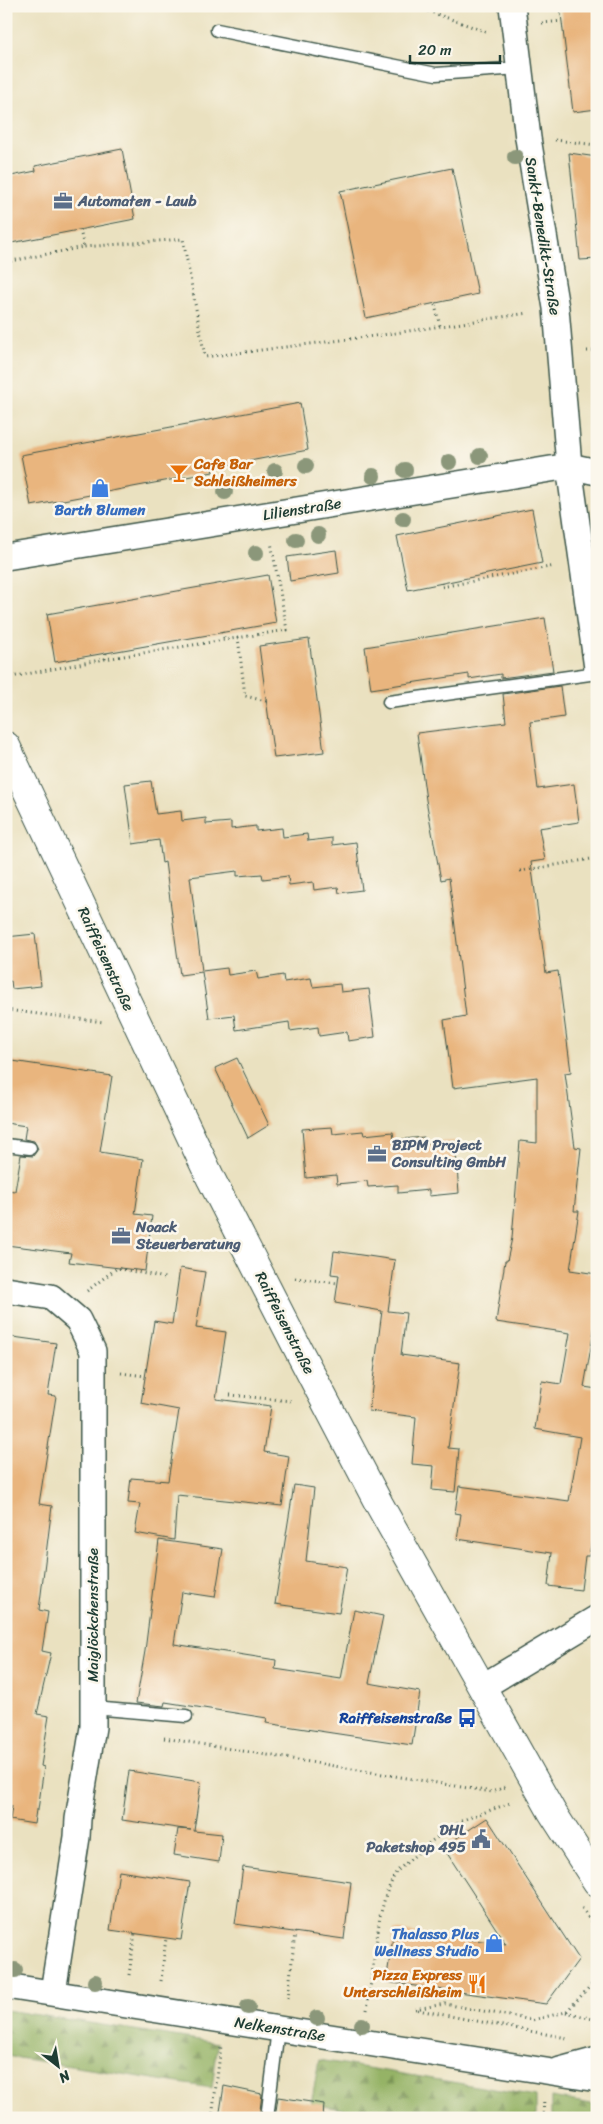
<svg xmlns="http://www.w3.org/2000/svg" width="603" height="2124" viewBox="0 0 603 2124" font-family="Sriracha,sans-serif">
  <defs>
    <pattern id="forest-firs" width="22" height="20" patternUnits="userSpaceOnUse" patternTransform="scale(1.25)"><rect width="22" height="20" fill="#95b366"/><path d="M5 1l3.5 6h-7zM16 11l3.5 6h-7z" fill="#799355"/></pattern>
  </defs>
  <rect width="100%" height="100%" fill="#fbf7ec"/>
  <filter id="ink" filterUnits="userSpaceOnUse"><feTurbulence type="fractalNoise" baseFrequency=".02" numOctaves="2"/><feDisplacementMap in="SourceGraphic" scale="10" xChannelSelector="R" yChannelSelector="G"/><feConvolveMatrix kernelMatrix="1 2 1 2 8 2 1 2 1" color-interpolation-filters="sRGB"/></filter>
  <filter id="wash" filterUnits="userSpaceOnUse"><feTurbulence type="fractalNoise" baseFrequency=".0096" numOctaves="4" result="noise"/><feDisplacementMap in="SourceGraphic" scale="20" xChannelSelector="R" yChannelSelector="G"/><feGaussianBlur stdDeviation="1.12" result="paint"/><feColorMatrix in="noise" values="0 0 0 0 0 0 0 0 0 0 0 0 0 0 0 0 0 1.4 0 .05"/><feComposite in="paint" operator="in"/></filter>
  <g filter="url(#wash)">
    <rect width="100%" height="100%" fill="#eae1c0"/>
    <!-- forest -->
    <g fill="url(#forest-firs)" stroke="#5a784d">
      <path d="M 6,2010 L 218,2043 L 212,2088 L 6,2056 Z"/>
      <path d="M 319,2060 L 536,2096 L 536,2118 L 399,2118 L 311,2104 Z"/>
      <path d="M 551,2097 L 597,2105 L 597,2118 L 551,2118 Z"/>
    </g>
    <g id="blocks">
      <!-- building -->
      <g fill="#e9b57e">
        <path d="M 560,6 L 597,6 L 597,109 L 573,112 Z"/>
        <path d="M 122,149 L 135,219 L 6,244 L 6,177 L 36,171 L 35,166 Z"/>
        <path d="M 569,153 L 597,157 L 597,259 L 580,260 Z"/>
        <path d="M 452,168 L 478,294 L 366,318 L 340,191 Z"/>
        <path d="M 300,403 L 308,450 L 212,468 L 213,472 L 31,506 L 21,455 Z"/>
        <path d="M 532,509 L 542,563 L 408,590 L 397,536 Z"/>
        <path d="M 336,550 L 339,573 L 290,581 L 287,557 Z"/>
        <path d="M 268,575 L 276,623 L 55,662 L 47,614 Z"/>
        <path d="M 545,618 L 553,671 L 501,678 L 501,674 L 469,679 L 469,674 L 371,689 L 365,647 Z"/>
        <path d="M 309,639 L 324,752 L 274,758 L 259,646 Z"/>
        <path d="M 560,686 L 564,717 L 530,722 L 538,789 L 574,784 L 579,822 L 539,828 L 545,860 L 531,862 L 546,973 L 558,971 L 571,1072 L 565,1073 L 575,1147 L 581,1148 L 574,1211 L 579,1211 L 570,1270 L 597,1274 L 597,1313 L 584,1387 L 597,1389 L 597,1510 L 589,1556 L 585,1556 L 581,1590 L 548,1586 L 552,1553 L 457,1539 L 461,1514 L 455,1513 L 459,1486 L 569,1501 L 580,1437 L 535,1429 L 542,1381 L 561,1384 L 570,1333 L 496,1322 L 505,1261 L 507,1261 L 512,1238 L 520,1141 L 537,1143 L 537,1077 L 453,1088 L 444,1020 L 466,1016 L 449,878 L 441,880 L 426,800 L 417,733 L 506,722 L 503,694 Z"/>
        <path d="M 151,781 L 156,814 L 181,811 L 182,821 L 206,818 L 206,824 L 231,822 L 231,829 L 256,826 L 256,831 L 282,828 L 283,837 L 307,834 L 308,841 L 332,838 L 332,845 L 356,842 L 362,890 L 339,893 L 338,887 L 314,890 L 313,882 L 289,885 L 288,876 L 263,879 L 262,874 L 237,876 L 237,871 L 190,877 L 202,971 L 227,968 L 228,975 L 256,971 L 258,979 L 283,975 L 284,982 L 311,978 L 313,987 L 340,984 L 341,992 L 369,989 L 375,1037 L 348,1041 L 347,1032 L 319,1036 L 318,1027 L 290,1031 L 289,1022 L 236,1030 L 234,1015 L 209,1018 L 202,972 L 180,975 L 165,862 L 162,863 L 159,840 L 133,844 L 125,784 Z"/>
        <path d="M 35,934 L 41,986 L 12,989 L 11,981 L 6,982 L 6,937 Z"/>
        <path d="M 237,1058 L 269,1125 L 248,1138 L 215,1068 Z"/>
        <path d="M 6,1060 L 112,1076 L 100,1152 L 143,1159 L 135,1214 L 152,1216 L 145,1271 L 69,1262 L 71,1253 L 6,1245 L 6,1190 L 15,1191 L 21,1155 L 33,1156 L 38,1149 L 34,1141 L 24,1139 L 26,1126 L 6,1123 Z"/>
        <path d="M 332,1127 L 333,1134 L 363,1131 L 364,1135 L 393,1132 L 394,1140 L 424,1137 L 424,1143 L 455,1141 L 459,1193 L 429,1196 L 429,1190 L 398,1193 L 398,1185 L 368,1187 L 367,1181 L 337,1184 L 336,1175 L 306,1178 L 302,1129 Z"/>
        <path d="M 334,1251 L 395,1260 L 388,1311 L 406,1313 L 401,1355 L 460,1363 L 448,1448 L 459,1449 L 455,1492 L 432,1490 L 434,1466 L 412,1464 L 416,1417 L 369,1411 L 382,1311 L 335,1303 L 339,1275 L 331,1274 Z"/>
        <path d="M 180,1268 L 205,1272 L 196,1328 L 226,1332 L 216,1399 L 271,1406 L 264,1452 L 289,1456 L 282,1506 L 177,1495 L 174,1540 L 135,1533 L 140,1504 L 128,1503 L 131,1478 L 168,1481 L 179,1410 L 141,1403 L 154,1321 L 172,1324 Z"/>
        <path d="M 6,1336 L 56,1343 L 48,1395 L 56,1396 L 39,1504 L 52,1506 L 39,1610 L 48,1612 L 42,1651 L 51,1653 L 37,1714 L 49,1716 L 41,1766 L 44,1767 L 38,1810 L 36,1810 L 34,1824 L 10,1820 L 12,1806 L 6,1806 Z"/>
        <path d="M 294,1485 L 314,1488 L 306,1561 L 347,1567 L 339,1613 L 275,1604 Z"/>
        <path d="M 159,1540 L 223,1549 L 215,1597 L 182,1592 L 174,1644 L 276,1660 L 275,1669 L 341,1679 L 354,1610 L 383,1616 L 369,1683 L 420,1692 L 412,1745 L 266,1723 L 267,1718 L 165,1702 L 164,1706 L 136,1703 L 145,1651 Z"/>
        <path d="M 129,1771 L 201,1782 L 194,1831 L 222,1834 L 219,1862 L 174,1855 L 178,1829 L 191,1830 L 122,1820 Z"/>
        <path d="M 487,1818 L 579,1959 L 546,2004 L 386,1982 L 394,1930 L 506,1944 L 443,1847 Z"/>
        <path d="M 243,1867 L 351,1882 L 344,1939 L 235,1924 Z"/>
        <path d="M 119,1871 L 190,1882 L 181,1940 L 110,1930 Z"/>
        <path d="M 224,2086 L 262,2094 L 259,2118 L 219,2118 Z"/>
        <path d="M 278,2097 L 324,2104 L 323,2118 L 275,2118 Z"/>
      </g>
    </g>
  </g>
  <g filter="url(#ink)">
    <use href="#blocks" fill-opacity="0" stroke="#3d5649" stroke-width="1"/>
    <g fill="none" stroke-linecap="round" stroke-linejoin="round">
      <!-- service casing -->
      <g stroke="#3d5649" stroke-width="15">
        <g id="service">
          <path d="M 217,30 L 436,74 L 520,68"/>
          <path d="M 389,702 L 597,673"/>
          <path d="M 6,1145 L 30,1148"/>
          <path d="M 93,1708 L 186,1716"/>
          <path d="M 267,2118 L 278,2029"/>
        </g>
      </g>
      <!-- minor casing -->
      <g stroke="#3d5649" stroke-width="28">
        <g id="minor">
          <path d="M 512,6 L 528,138 L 556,308 L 569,466 L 597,668"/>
          <path d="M 6,557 L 569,466 L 597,472"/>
          <path d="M 6,1290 L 51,1297 L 78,1320 L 93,1351 L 93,1727 L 78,1819 L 77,1837 L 53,1992"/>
          <path d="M 482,1687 L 597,1618"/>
          <path d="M 6,1986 L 597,2079"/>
          <path d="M 560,2070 L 597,2060"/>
        </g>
      </g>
      <!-- tertiary casing -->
      <g stroke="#3d5649" stroke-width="30">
        <path id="tertiary" d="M 6,746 L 211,1179 L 301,1355 L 379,1504 L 552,1812 L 597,1882"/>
      </g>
      <!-- path -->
      <g stroke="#3d5649" stroke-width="3" stroke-dasharray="1 4" stroke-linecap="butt">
        <path d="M 414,6 L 487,32"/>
        <path d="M 542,23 L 562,21"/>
        <path d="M 555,140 L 597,145"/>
        <path d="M 80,230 L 84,247"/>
        <path d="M 6,262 L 84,247 L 183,239 L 205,357 L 382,335 L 528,313"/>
        <path d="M 435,305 L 440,326"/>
        <path d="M 587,351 L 597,351"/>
        <path d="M 441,583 L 441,587 L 555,566"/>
        <path d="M 222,632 L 225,640"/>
        <path d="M 238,637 L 245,696 L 266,701"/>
        <path d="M 105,659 L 106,653"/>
        <path d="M 6,678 L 105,659 L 287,630 L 271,542"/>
        <path d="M 520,871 L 597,858"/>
        <path d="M 6,1010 L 104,1022"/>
        <path d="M 295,1278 L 338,1283"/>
        <path d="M 87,1291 L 117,1268 L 165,1278"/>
        <path d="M 121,1373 L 145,1376"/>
        <path d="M 230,1395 L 292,1401"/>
        <path d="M 164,1738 L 492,1792 L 505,1787"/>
        <path d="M 582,1908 L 597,1930"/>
        <path d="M 129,1975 L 135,1933"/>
        <path d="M 161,1981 L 166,1938"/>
        <path d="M 288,1998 L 295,1932"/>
        <path d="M 415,2009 L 445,2004 L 532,2020 L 566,2012 L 597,1979"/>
        <path d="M 367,2010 L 380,1916 L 386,1894 L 396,1872 L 430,1842 L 463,1820 L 513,1802"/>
        <path d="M 418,2010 L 567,2038"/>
        <path d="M 566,2012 L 597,2020"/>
        <path d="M 212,2118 L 221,2046"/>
        <path d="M 543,2118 L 544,2098"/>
      </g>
      <!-- service -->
      <use href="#service" stroke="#fff" stroke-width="12"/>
      <!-- minor -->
      <use href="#minor" stroke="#fff" stroke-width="25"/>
      <!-- tertiary -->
      <use href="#tertiary" stroke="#fff" stroke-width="28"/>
    </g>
    <!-- trees -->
    <g fill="#8b977a">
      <circle cx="515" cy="157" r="8"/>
      <circle cx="480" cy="456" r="8"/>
      <circle cx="449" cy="462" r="8"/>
      <circle cx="306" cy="466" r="8"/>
      <circle cx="405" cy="470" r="8"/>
      <circle cx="275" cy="471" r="8"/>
      <circle cx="373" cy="476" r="8"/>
      <circle cx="225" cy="492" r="8"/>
      <circle cx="403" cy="519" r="8"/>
      <circle cx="318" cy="535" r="8"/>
      <circle cx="296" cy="540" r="8"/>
      <circle cx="256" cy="553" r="8"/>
      <circle cx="15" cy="1970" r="8"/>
      <circle cx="95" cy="1982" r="8"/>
      <circle cx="248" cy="2007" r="8"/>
      <circle cx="317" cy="2018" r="8"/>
      <circle cx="362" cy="2025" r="8"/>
    </g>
  </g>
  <!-- icons -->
  <defs>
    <g id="office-bare" transform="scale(1.5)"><path d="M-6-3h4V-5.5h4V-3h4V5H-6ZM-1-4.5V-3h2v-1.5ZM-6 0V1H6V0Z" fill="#5c6f8a" stroke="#fbf7ec" stroke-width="2.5" paint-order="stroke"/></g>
    <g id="bar-bare" transform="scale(1.5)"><path d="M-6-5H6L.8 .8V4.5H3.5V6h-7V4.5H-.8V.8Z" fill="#e8710a" stroke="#fbf7ec" stroke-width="2.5" paint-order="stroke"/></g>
    <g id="shop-bare" transform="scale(1.5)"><path d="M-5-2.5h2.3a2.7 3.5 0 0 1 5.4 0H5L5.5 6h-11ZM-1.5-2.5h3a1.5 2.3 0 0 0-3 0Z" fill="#3f7fe0" stroke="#fbf7ec" stroke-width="2.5" paint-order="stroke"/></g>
    <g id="bus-bare" transform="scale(1.5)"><path d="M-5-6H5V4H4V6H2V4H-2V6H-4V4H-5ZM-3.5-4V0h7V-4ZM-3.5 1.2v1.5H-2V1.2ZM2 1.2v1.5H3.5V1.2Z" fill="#1a4fb4" stroke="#fbf7ec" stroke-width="2.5" paint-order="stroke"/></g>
    <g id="civic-bare" transform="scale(1.5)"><path d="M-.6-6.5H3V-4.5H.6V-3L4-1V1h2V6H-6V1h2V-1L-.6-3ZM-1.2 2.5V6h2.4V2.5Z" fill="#5c6f8a" stroke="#fbf7ec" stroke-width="2.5" paint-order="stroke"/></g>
    <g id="restaurant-bare" transform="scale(1.5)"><path d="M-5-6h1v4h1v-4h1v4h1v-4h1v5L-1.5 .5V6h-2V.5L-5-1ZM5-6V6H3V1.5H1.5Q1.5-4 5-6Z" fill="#e8710a" stroke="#fbf7ec" stroke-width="2.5" paint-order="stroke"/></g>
  </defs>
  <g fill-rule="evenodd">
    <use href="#office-bare" x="63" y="201"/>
    <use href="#bar-bare" x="179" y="473"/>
    <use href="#shop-bare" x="100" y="488"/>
    <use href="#office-bare" x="377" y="1154"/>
    <use href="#office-bare" x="121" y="1236"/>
    <use href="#bus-bare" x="467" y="1718"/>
    <use href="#civic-bare" x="481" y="1839"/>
    <use href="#shop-bare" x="494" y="1943"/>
    <use href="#restaurant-bare" x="477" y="1984"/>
  </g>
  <g text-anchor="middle" stroke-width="5" stroke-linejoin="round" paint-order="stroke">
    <!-- service labels -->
    <g font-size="15" font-weight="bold" fill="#4e5e75" stroke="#fbf7ec" text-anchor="start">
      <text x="78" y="206">Automaten - Laub</text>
      <text x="392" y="1150">BIPM Project<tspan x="392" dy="17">Consulting GmbH</tspan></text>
      <text x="136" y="1232">Noack<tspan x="136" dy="17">Steuerberatung</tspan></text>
      <text x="466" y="1835" text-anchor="end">DHL<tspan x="466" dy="17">Paketshop 495</tspan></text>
    </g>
    <!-- street labels -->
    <g font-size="15" fill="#1f3d34" stroke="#fbf7ec">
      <text transform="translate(543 236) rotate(81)" y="5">Sankt-Benedikt-Straße</text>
      <text transform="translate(302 509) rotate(-9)" y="5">Lilienstraße</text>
      <text transform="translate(106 959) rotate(65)" y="5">Raiffeisenstraße</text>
      <text transform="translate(285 1323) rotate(63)" y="5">Raiffeisenstraße</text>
      <text transform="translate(93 1615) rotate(-90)" y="5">Maiglöckchenstraße</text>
      <text transform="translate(280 2029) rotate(9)" y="5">Nelkenstraße</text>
    </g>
    <!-- food labels -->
    <g font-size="15" font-weight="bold" fill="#c56008" stroke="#fbf7ec" text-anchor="start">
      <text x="194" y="469">Cafe Bar<tspan x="194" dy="17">Schleißheimers</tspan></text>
      <text x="462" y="1980" text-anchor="end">Pizza Express<tspan x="462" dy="17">Unterschleißheim</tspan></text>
    </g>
    <!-- shop labels -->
    <g font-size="15" font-weight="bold" fill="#366cbe" stroke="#fbf7ec">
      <text x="100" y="515">Barth Blumen</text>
      <text x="479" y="1939" text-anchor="end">Thalasso Plus<tspan x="479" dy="17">Wellness Studio</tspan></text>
    </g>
    <!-- transit labels -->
    <g font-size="15" font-weight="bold" fill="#164399" stroke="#fbf7ec" text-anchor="end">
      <text x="452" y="1723">Raiffeisenstraße</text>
    </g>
  </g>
  <!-- margin -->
  <rect width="603" height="2124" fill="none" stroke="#fbf7ec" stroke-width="25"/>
  <!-- north arrow -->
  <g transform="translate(58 2066) rotate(149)" stroke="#fbf7ec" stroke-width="4" paint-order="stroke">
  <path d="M0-4L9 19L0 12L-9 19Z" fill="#1f3d34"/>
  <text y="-8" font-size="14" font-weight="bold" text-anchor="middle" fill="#1f3d34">N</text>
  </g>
  <!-- scale -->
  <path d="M410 55v8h90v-8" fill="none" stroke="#1f3d34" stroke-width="2.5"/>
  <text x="418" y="55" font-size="15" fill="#1f3d34" stroke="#fbf7ec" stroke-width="4" paint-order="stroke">20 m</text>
</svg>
